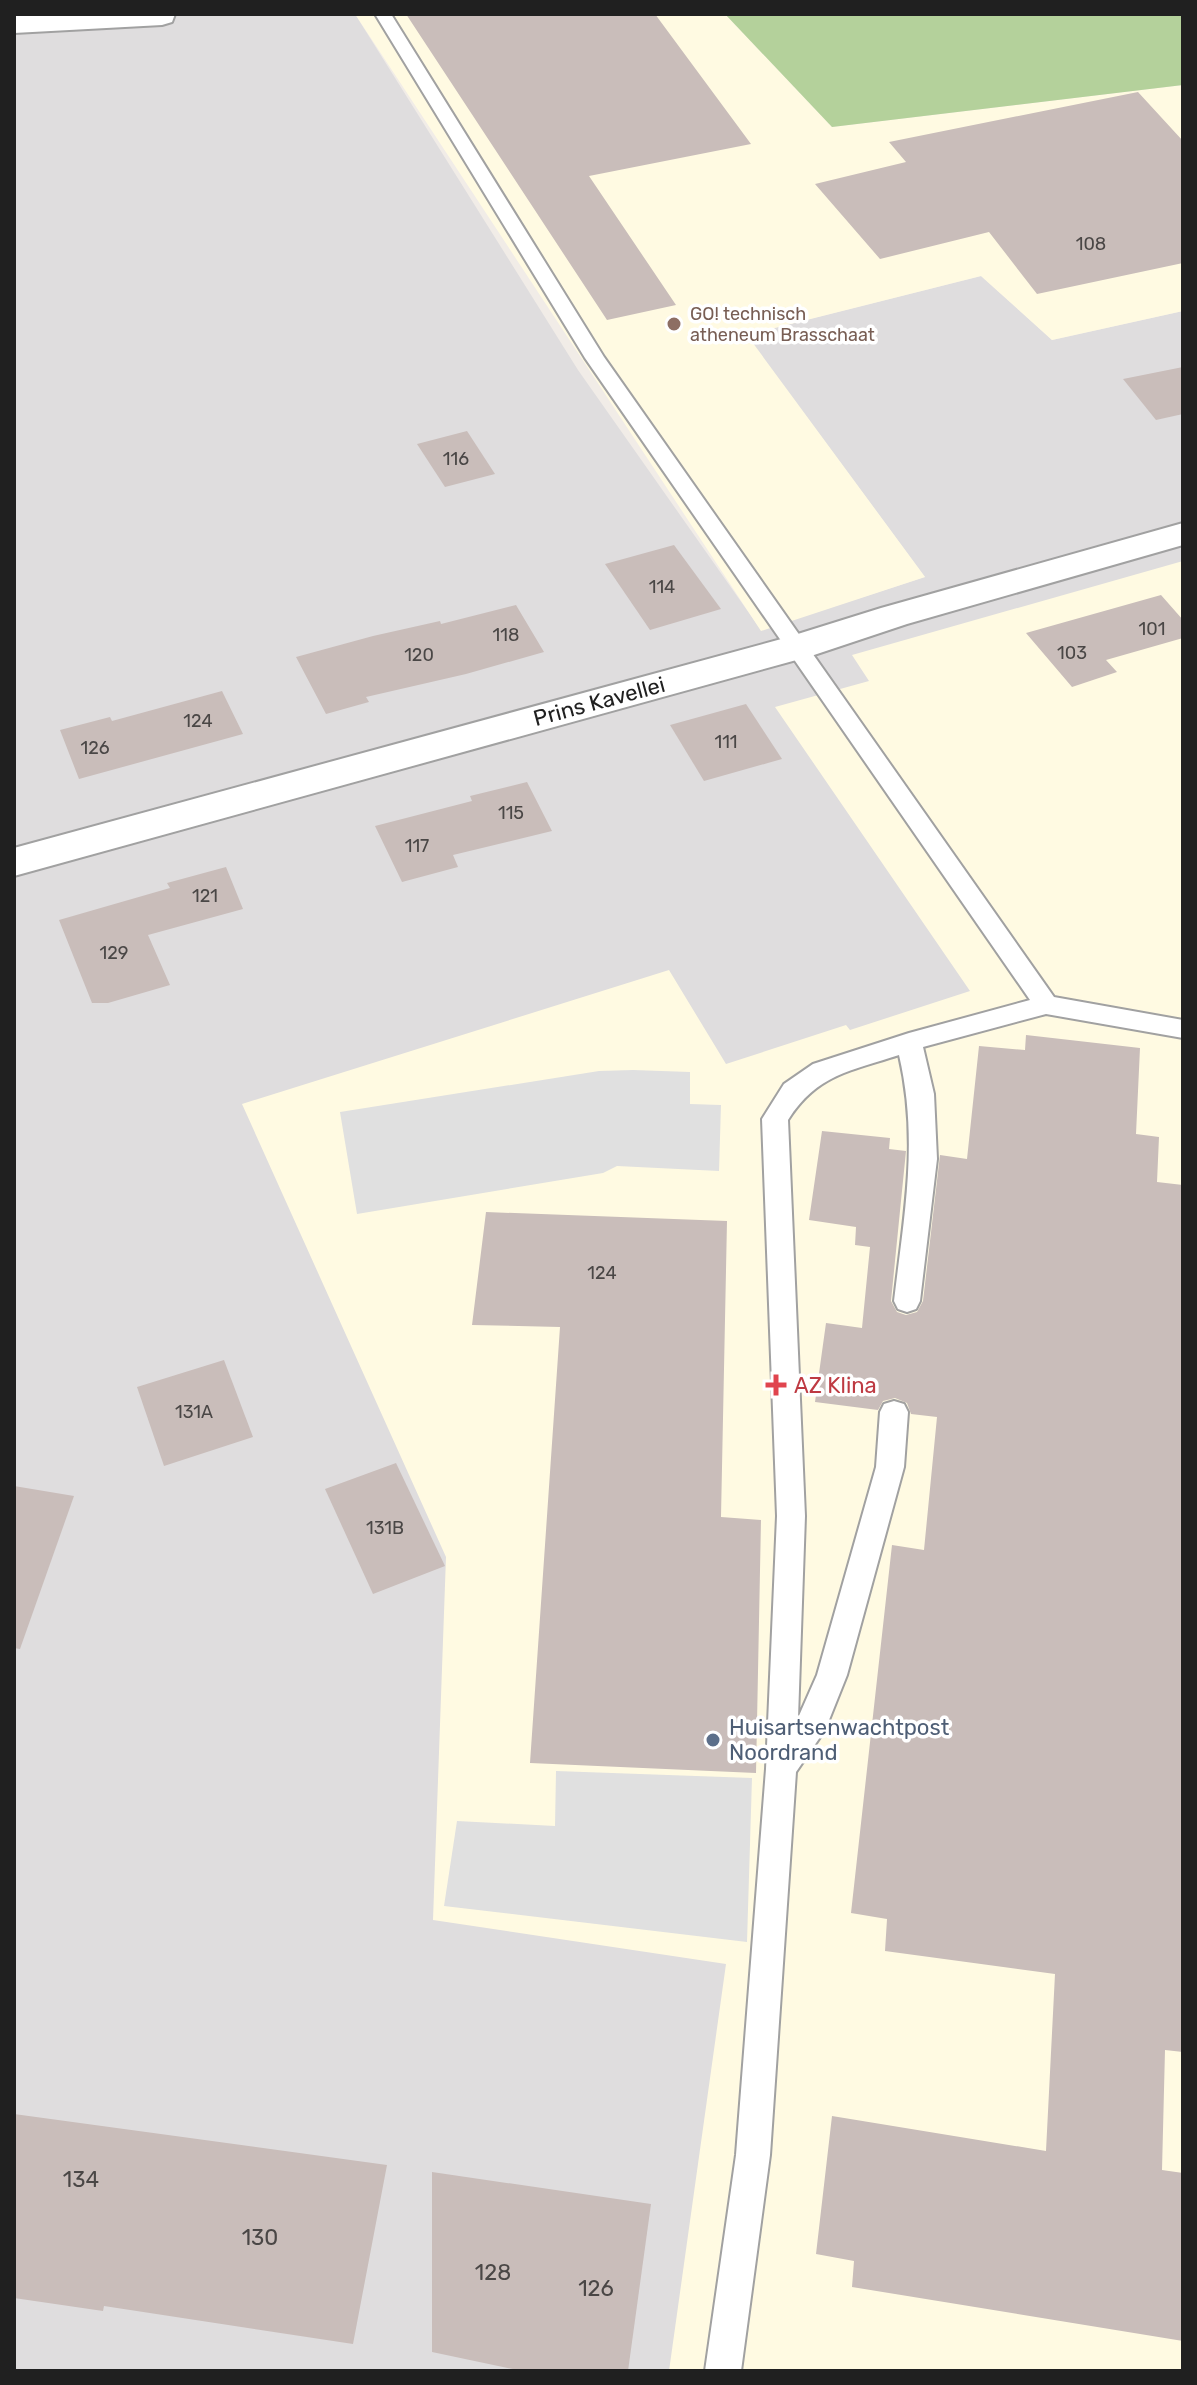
<svg xmlns="http://www.w3.org/2000/svg" width="1197" height="2385" viewBox="0 0 1197 2385" font-family="Rubik,sans-serif">
  <rect width="100%" height="100%" fill="#f1ece7"/>
  <!-- residential -->
  <path fill="#dfddde" d="M 14,14 L 355,14 L 578,370 L 761,630 L 925,577 L 746,335 L 981,276 L 1052,340 L 1183,311 L 1183,2371 L 14,2371 Z"/>
  <!-- education -->
  <g fill="#fffae2">
    <path d="M 355,14 L 725,14 L 832,127 L 1183,85 L 1183,311 L 1052,340 L 981,276 L 747,335 L 925,577 L 761,631 Z"/>
    <path d="M 1183,561 L 1183,2371 L 669,2371 L 726,1964 L 433,1920 L 446,1557 L 242,1104 L 669,970 L 726,1064 L 846,1025 L 850,1030 L 970,991 L 775,707 L 869,681 L 852,655 Z"/>
  </g>
  <!-- forest -->
  <path fill="#b4d19b" d="M 725,14 L 1183,14 L 1183,85 L 832,127 Z"/>
  <!-- parking -->
  <g fill="#e0e0e0">
    <path d="M 633,1070 L 690,1072 L 690,1104 L 721,1105 L 719,1171 L 617,1166 L 603,1173 L 357,1214 L 340,1112 L 599,1071 Z"/>
    <path d="M 556,1771 L 752,1778 L 747,1942 L 444,1906 L 457,1821 L 555,1826 Z"/>
  </g>
  <!-- building -->
  <g fill="#c9bdba">
    <path d="M 406,14 L 655,14 L 751,144 L 589,176 L 676,305 L 607,320 Z"/>
    <path d="M 1138,92 L 1183,141 L 1183,263 L 1037,294 L 989,232 L 880,259 L 815,184 L 906,162 L 889,142 Z"/>
    <path d="M 1183,367 L 1183,414 L 1156,420 L 1123,379 Z"/>
    <path d="M 467,431 L 495,474 L 445,487 L 417,444 Z"/>
    <path d="M 674,545 L 721,609 L 650,630 L 605,564 Z"/>
    <path d="M 1161,595 L 1183,620 L 1183,638 L 1106,660 L 1117,672 L 1072,687 L 1026,633 Z"/>
    <path d="M 516,605 L 544,652 L 466,674 L 366,697 L 369,702 L 326,714 L 296,657 L 373,636 L 440,621 L 441,624 Z"/>
    <path d="M 222,691 L 243,734 L 79,779 L 60,730 L 110,717 L 112,721 Z"/>
    <path d="M 746,704 L 782,759 L 704,781 L 670,725 Z"/>
    <path d="M 527,782 L 552,831 L 453,855 L 458,867 L 402,882 L 375,826 L 472,801 L 470,796 Z"/>
    <path d="M 226,867 L 243,909 L 148,935 L 170,985 L 108,1003 L 92,1003 L 59,920 L 170,888 L 167,883 Z"/>
    <path d="M 1026,1035 L 1140,1048 L 1136,1134 L 1159,1137 L 1157,1182 L 1183,1185 L 1183,2052 L 1165,2050 L 1162,2170 L 1183,2173 L 1183,2341 L 852,2287 L 854,2261 L 816,2254 L 832,2116 L 1046,2151 L 1055,1974 L 885,1951 L 887,1919 L 851,1913 L 892,1545 L 924,1550 L 937,1417 L 911,1414 L 907,1403 L 895,1398 L 883,1401 L 878,1410 L 815,1402 L 826,1323 L 862,1328 L 870,1247 L 855,1245 L 856,1227 L 809,1220 L 822,1131 L 890,1138 L 889,1149 L 906,1151 L 891,1301 L 897,1312 L 906,1315 L 917,1312 L 923,1301 L 940,1155 L 967,1159 L 979,1046 L 1025,1050 Z"/>
    <path d="M 486,1212 L 727,1221 L 721,1517 L 761,1520 L 756,1773 L 530,1763 L 560,1327 L 472,1325 Z"/>
    <path d="M 224,1360 L 253,1437 L 164,1466 L 137,1387 Z"/>
    <path d="M 396,1463 L 445,1566 L 373,1594 L 325,1489 Z"/>
    <path d="M 14,1486 L 74,1496 L 20,1649 L 14,1648 Z"/>
    <path d="M 14,2114 L 387,2165 L 353,2344 L 104,2306 L 103,2311 L 14,2298 Z"/>
    <path d="M 432,2172 L 651,2204 L 628,2371 L 522,2371 L 432,2352 Z"/>
  </g>
  <g fill="none" stroke-linecap="round" stroke-linejoin="round">
    <!-- service casing -->
    <g stroke="#a1a1a1" stroke-width="4">
      <path id="service" d="M 375,14 L 391,14 L 604,357 L 1054,997 L 1183,1020 L 1183,1038 L 1046,1014 L 923,1047 L 934,1094 L 937,1159 L 920,1301 L 916,1309 L 907,1312 L 898,1309 L 894,1301 C 904,1215 919,1141 899,1055 C 851,1071 817,1074 788,1120 L 805,1516 L 798,1718 L 817,1675 L 876,1467 L 880,1412 L 884,1404 L 894,1401 L 904,1404 L 908,1412 L 904,1467 L 847,1675 L 825,1730 L 796,1772 L 770,2155 L 741,2371 L 705,2371 L 736,2155 L 766,1769 L 777,1516 L 762,1119 L 784,1084 L 813,1064 L 909,1033 L 1030,1000 L 585,358 Z"/>
    </g>
    <!-- minor casing -->
    <g stroke="#a1a1a1" stroke-width="4">
      <g id="minor">
        <path d="M 175,14 L 172,22 L 162,25 L 14,33 L 14,15 Z"/>
        <path d="M 1183,523 L 1183,545 L 907,624 L 811,656 L 14,876 L 14,848 L 785,638 L 881,608 Z"/>
      </g>
    </g>
    <!-- service -->
    <use href="#service" fill="#fff" fill-rule="evenodd"/>
    <!-- minor -->
    <use href="#minor" fill="#fff" fill-rule="evenodd"/>
  </g>
  <!-- markers -->
  <circle fill="#8d6e63" stroke="#fff" stroke-width="3" cx="674" cy="324" r="8"/>
  <path fill="#e0444e" stroke="#fff" stroke-width="3" d="M772 1373h8v8h8v8h-8v8h-8v-8h-8v-8h8z"/>
  <circle fill="#5c6f8a" stroke="#fff" stroke-width="3" cx="713" cy="1740" r="8"/>
  <g text-anchor="middle" stroke-width="7" stroke-linejoin="round" paint-order="stroke">
    <!-- number labels -->
    <g font-size="18" fill="#4a4746">
      <text x="1091" y="250">108</text>
      <text x="456" y="465">116</text>
      <text x="662" y="593">114</text>
      <text x="1152" y="635">101</text>
      <text x="506" y="641">118</text>
      <text x="1072" y="659">103</text>
      <text x="419" y="661">120</text>
      <text x="198" y="727">124</text>
      <text x="726" y="748">111</text>
      <text x="95" y="754">126</text>
      <text x="511" y="819">115</text>
      <text x="417" y="852">117</text>
      <text x="205" y="902">121</text>
      <text x="114" y="959">129</text>
      <text x="602" y="1279">124</text>
      <text x="194" y="1418">131A</text>
      <text x="385" y="1534">131B</text>
    </g>
    <!-- far-education labels -->
    <g font-size="18" fill="#785e54" stroke="#fff" text-anchor="start">
      <text x="690" y="320">GO! technisch<tspan x="690" dy="21">atheneum Brasschaat</tspan></text>
    </g>
    <!-- street labels -->
    <g font-size="22" fill="#202020" stroke="#fff">
      <text transform="translate(599 701) rotate(-15)" y="8">Prins Kavellei</text>
    </g>
    <!-- health labels -->
    <g font-size="22" fill="#be3a42" stroke="#fff" text-anchor="start">
      <text x="794" y="1393">AZ Klina</text>
    </g>
    <!-- service labels -->
    <g font-size="22" fill="#4e5e75" stroke="#fff" text-anchor="start">
      <text x="729" y="1735">Huisartsenwachtpost<tspan x="729" dy="25">Noordrand</tspan></text>
    </g>
    <!-- near-number labels -->
    <g font-size="22" fill="#4a4746">
      <text x="81" y="2187">134</text>
      <text x="260" y="2245">130</text>
      <text x="493" y="2280">128</text>
      <text x="596" y="2296">126</text>
    </g>
  </g>
  <!-- border -->
  <rect width="1197" height="2385" fill="none" stroke="#202020" stroke-width="32"/>
</svg>
